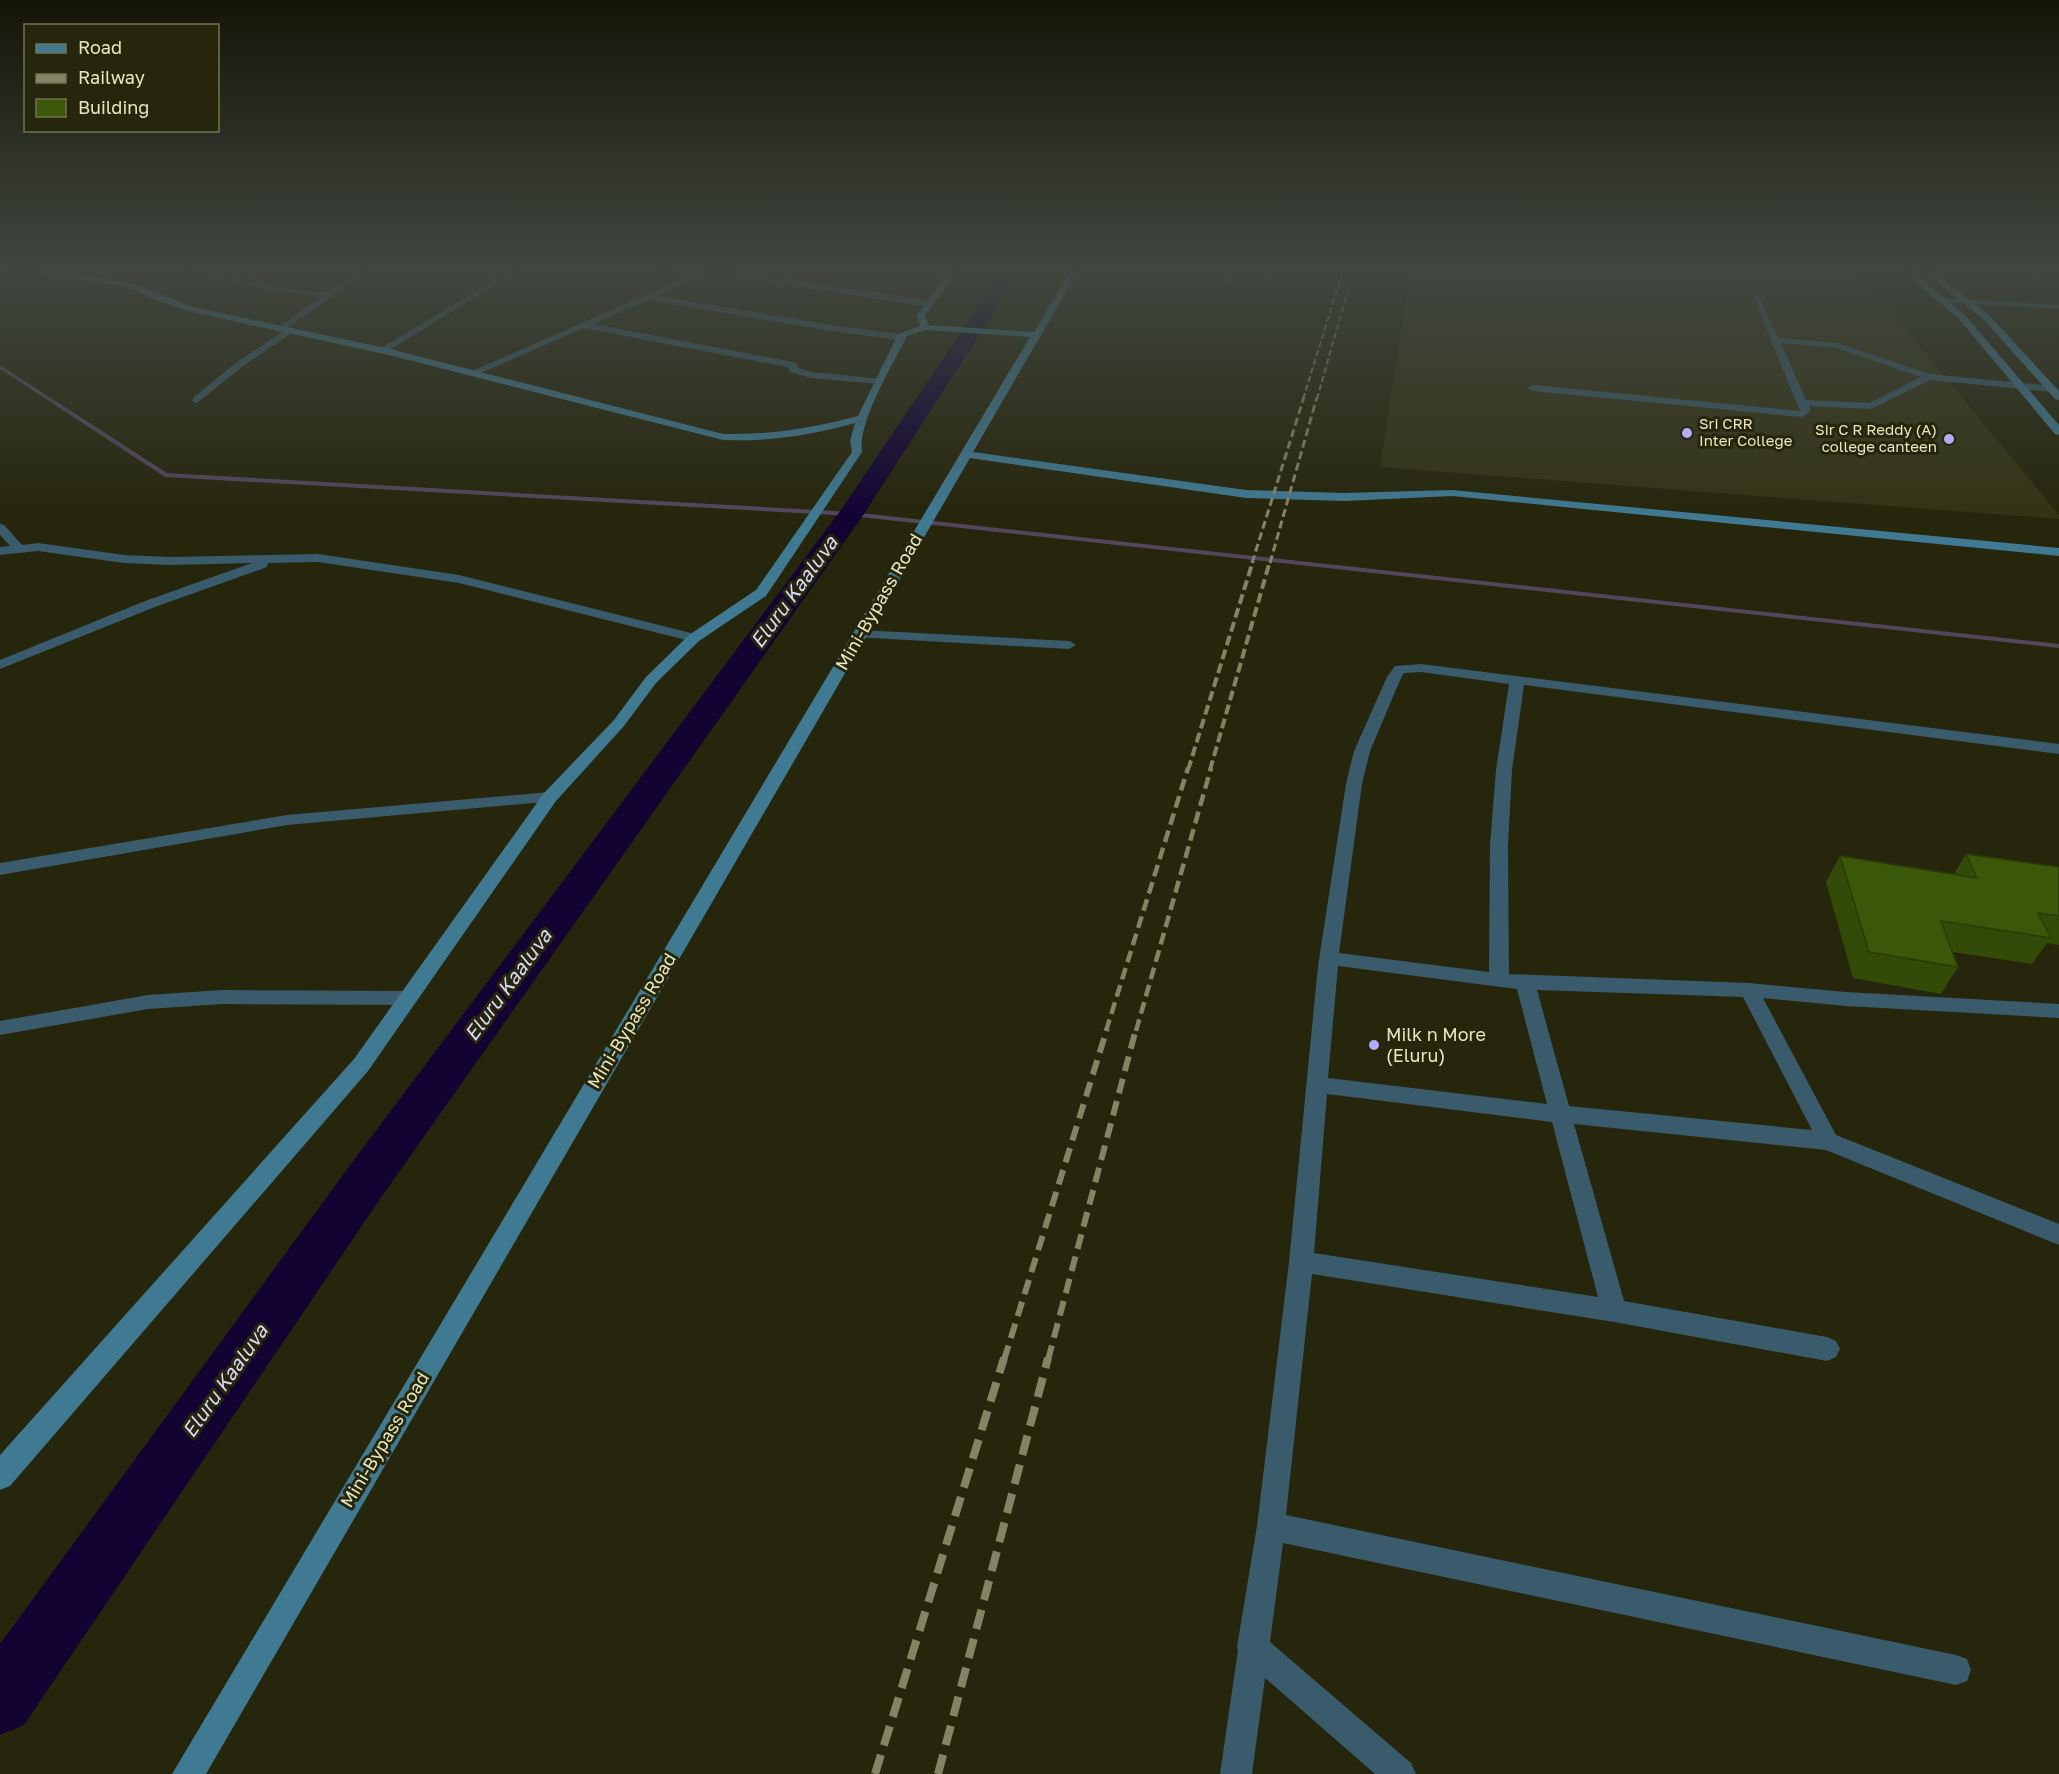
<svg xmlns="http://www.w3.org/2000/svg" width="2059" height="1774" viewBox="0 0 2059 1774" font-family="'Golos Text',sans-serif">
  <rect width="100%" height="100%" fill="#26260c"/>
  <!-- built -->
  <path fill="#333315" d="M 1411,268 L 1839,268 L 1882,301 L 2059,515 L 2059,519 L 1380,467 Z"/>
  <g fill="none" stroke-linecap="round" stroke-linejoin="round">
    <!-- stream -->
    <path fill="#52475d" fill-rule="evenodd" d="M 0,365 L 167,473 L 851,512 L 2059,644 L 2059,648 L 851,516 L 165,477 L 0,369 Z"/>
    <!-- canal -->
    <path fill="#120333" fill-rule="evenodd" d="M 1004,268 L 1022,268 L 864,514 L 382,1196 L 24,1725 L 0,1735 L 0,1644 L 348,1168 L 841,510 Z"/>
    <!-- lane -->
    <g fill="#395b6b" fill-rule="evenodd">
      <path d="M 1752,293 L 1759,295 L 1778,338 L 1837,343 L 1930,374 L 2053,386 L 2058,389 L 2053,392 L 1930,380 L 1871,409 L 1809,406 L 1811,411 L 1802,417 L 1533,391 L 1528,388 L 1533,385 L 1800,411 ZM 1781,343 L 1836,348 L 1921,377 L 1869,403 L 1806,400 Z"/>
      <path d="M 1944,298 L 2059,305 L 2059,309 L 1941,302 L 1940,300 Z"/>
    </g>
    <!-- street -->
    <g fill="#395b6b" fill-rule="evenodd">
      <path d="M 166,268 L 181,268 L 259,284 L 326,293 L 363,268 L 372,268 L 287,328 L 291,327 L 296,330 L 243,366 L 197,403 L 193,402 L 193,398 L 237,362 L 285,330 L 278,328 L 320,297 L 259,288 Z"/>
      <path d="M 514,268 L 523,268 L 386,352 L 378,350 Z"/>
      <path d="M 632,268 L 653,268 L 695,274 L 709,268 L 719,268 L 929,301 L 933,304 L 929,307 L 711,273 L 657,296 L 838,326 L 901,334 L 906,337 L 901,340 L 838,332 L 649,300 L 593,324 L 793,362 L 796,363 L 798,368 L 812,372 L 882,379 L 884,381 L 879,384 L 811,378 L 790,372 L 788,367 L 584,328 L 476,375 L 468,373 L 686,277 Z"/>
      <path d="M 1231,268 L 1239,268 L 1230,283 L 1224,283 L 1223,281 Z"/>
      <path d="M 0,524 L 4,525 L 22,545 L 38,543 L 124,555 L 170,557 L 318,554 L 459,575 L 699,635 L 701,638 L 694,642 L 459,583 L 318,562 L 268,563 L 267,567 L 155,607 L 0,669 L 0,660 L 145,601 L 252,563 L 170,565 L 124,563 L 38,551 L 0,555 L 0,547 L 10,546 L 0,535 Z"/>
      <path d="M 860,630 L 1069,641 L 1076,645 L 1069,649 L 855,637 L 853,634 Z"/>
      <path d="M 1421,664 L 2059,744 L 2059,754 L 1524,685 L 1512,770 L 1508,845 L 1509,974 L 1749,983 L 1846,992 L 2059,1004 L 2059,1018 L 1846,1006 L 1763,998 L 1836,1135 L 2059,1224 L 2059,1245 L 1826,1150 L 1574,1124 L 1624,1301 L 1827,1337 L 1836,1341 L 1840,1349 L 1836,1357 L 1827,1361 L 1614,1322 L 1312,1274 L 1286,1515 L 1956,1655 L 1967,1659 L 1971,1670 L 1967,1681 L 1956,1685 L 1283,1543 L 1270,1642 L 1411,1763 L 1416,1774 L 1375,1774 L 1265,1678 L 1252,1774 L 1220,1774 L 1238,1650 L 1237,1647 L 1257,1526 L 1289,1262 L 1318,966 L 1346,784 L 1354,751 L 1387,677 L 1395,666 ZM 1421,672 L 1509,684 L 1496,770 L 1490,845 L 1489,972 L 1339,953 L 1362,784 L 1370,751 L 1401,678 L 1404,673 ZM 1338,966 L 1517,989 L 1547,1104 L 1328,1078 ZM 1537,990 L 1743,997 L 1812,1130 L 1569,1106 ZM 1327,1094 L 1552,1122 L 1598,1297 L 1314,1253 Z"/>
      <path d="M 550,792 L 558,797 L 556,801 L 287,825 L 0,875 L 0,863 L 287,815 Z"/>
      <path d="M 222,990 L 408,991 L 415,993 L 418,998 L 415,1003 L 408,1005 L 222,1004 L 148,1009 L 0,1035 L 0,1021 L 148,995 Z"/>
    </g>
    <!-- secondary -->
    <g fill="#407992" fill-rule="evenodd">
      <path d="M 0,268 L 20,268 L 129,282 L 193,307 L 390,349 L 723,434 C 770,435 813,428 858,416 L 898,334 L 920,326 L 917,315 L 952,268 L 960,268 L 925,315 L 929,325 L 1034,332 L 1072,268 L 1080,268 L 973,452 L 1246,490 L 1344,493 L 1452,490 L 2059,548 L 2059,556 L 1452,496 L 1344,501 L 1246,498 L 970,458 L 206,1774 L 172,1774 L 1030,337 L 926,330 L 907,336 C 893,364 857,423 862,452 L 766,596 L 699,641 L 656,683 L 624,726 L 556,801 L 368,1071 L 10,1486 L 0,1490 L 0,1455 L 354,1059 L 544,793 L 614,720 L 646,677 L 689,635 L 756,590 L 852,452 L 850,441 L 855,423 C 812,435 768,442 723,440 L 389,355 L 188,311 L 158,301 L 127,286 L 2,270 Z"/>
      <path d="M 1899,268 L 1908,268 L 1965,315 L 2059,425 L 2059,435 L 2055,434 L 1959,319 Z"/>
      <path d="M 1920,268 L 1929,268 L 1990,316 L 2059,391 L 2059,400 L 2055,399 L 1984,320 Z"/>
    </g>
    <!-- rail-far5 -->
    <g stroke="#848464" stroke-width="2" stroke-dasharray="6 3" stroke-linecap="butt">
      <path d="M 1303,399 L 1344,268"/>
      <path d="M 1317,399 L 1354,268"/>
    </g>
    <!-- rail-far4 -->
    <g stroke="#848464" stroke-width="3" stroke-dasharray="8 4" stroke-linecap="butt">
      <path d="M 1252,563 L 1304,397"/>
      <path d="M 1270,563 L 1317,397"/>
    </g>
    <!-- rail-far3 -->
    <g stroke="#848464" stroke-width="4" stroke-dasharray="10 4.5" stroke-linecap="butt">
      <path d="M 1188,770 L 1253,561"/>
      <path d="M 1210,770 L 1270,561"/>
    </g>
    <!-- rail-far2 -->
    <g stroke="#848464" stroke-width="4.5" stroke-dasharray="12 6" stroke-linecap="butt">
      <path d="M 1106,1031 L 1188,768"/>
      <path d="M 1136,1031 L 1211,768"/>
    </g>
    <!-- rail-far1 -->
    <g stroke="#848464" stroke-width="6" stroke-dasharray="15 8" stroke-linecap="butt">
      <path d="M 1004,1360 L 1107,1029"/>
      <path d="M 1048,1360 L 1136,1029"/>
    </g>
    <!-- rail -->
    <g stroke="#848464" stroke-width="8" stroke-dasharray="20 10" stroke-linecap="butt">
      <path d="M 875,1774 L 1004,1358"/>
      <path d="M 938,1774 L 1048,1358"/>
    </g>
  </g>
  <!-- wall -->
  <path fill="#334b08" d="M 1966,854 L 2059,867 L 2059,945 L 2047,943 L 2032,964 L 1953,952 L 1958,967 L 1941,994 L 1853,978 L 1826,882 L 1840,856 L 1954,874 Z"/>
  <!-- building -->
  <path fill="#3b5709" stroke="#293d06" stroke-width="1.5" d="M 1966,854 L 2059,867 L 2059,916 L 2038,913 L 2051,938 L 1941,921 L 1958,967 L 1869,952 L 1840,856 L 1977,878 Z"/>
  <!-- sky -->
  <linearGradient id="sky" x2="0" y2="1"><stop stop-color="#151507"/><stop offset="0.52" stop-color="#414740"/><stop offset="1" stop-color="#414740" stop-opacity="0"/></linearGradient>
  <rect width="2059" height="516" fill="url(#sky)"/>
  <!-- markers -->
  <g fill="#b4acf9" stroke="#26260c" stroke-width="2">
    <circle cx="1687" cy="433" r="6"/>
    <circle cx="1949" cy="439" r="6"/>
    <circle cx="1374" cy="1045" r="6"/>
  </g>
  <g text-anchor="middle" stroke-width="6" stroke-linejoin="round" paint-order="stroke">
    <!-- far-poi labels -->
    <g font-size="15" fill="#e6e7bf" stroke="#26260c" text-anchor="start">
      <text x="1699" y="429">Sri CRR<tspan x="1699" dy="17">Inter College</tspan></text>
      <text x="1937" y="435" text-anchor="end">Sir C R Reddy (A)<tspan x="1937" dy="17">college canteen</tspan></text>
    </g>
    <!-- street labels -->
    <g font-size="18" fill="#e6e7bf" stroke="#26260c">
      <text transform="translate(879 602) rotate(-60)" y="6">Mini-Bypass Road</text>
      <text transform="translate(632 1021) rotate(-59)" y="6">Mini-Bypass Road</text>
      <text transform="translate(385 1440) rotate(-59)" y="6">Mini-Bypass Road</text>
    </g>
    <!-- poi labels -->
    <g font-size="18" fill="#e6e7bf" stroke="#26260c" text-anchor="start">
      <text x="1386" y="1041">Milk n More<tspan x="1386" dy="21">(Eluru)</tspan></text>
    </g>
    <!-- water labels -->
    <g font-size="20" font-style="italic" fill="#dad8fb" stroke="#26260c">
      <text transform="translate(794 592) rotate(-54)" y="7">Eluru Kaaluva</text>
      <text transform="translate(508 985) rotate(-54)" y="7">Eluru Kaaluva</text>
      <text transform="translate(225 1381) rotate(-55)" y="7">Eluru Kaaluva</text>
    </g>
  </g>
  <!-- legend -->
  <rect x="24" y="24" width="195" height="108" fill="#26260c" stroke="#737354" stroke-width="1.5"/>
  <rect x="36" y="44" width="30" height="9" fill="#407992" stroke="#737354" stroke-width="1.5"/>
  <text x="78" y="54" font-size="18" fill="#e6e7bf">Road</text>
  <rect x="36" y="74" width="30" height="9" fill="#848464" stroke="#737354" stroke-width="1.5"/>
  <text x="78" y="84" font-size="18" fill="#e6e7bf">Railway</text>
  <rect x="36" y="99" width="30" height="18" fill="#3b5709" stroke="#737354" stroke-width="1.5"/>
  <text x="78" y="114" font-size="18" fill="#e6e7bf">Building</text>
</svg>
